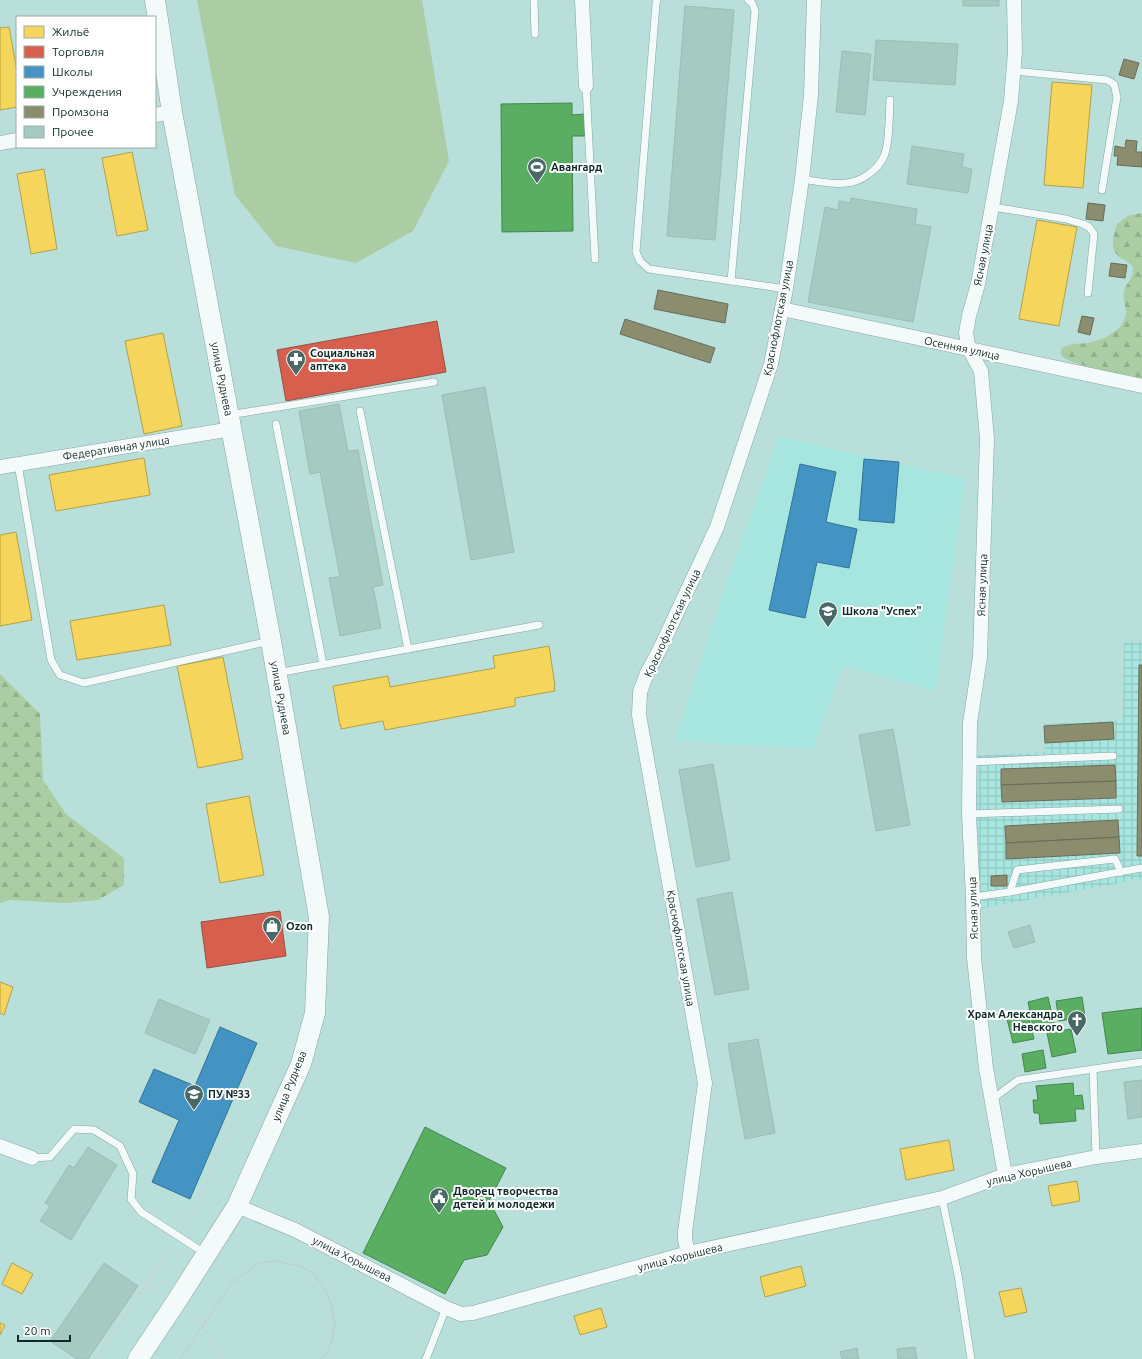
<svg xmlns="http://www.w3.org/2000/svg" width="1142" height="1359" viewBox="0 0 1142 1359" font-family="Ubuntu,sans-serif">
  <defs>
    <pattern id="industrial-grid" width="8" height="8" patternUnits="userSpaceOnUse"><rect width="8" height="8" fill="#a7e5df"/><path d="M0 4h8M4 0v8" fill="none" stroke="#8fc4bf"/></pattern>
    <pattern id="forest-firs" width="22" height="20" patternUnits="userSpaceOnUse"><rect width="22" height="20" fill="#aacda3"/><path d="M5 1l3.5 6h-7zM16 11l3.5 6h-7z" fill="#91b08c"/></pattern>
  </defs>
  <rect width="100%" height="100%" fill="#b9dfdb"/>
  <!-- built -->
  <path fill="#a7e5df" d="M 779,436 L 965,479 L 935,691 L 843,666 L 813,749 L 675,741 L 724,590 Z"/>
  <!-- industrial -->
  <path fill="url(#industrial-grid)" d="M 1124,642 L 1142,642 L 1142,879 L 978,909 L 973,756 L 1045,752 L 1044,724 L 1123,720 Z"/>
  <!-- grass -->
  <path fill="#aacda3" d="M 197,0 L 422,0 L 449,161 L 413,231 L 356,263 L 276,246 L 235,195 Z"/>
  <!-- forest -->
  <g fill="url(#forest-firs)">
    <path d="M 1142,213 L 1142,378 C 1129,375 1066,365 1061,355 C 1060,351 1062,347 1066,346 C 1073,343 1080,344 1087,343 C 1100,341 1121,332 1125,318 C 1128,309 1122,299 1124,291 C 1126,283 1134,278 1133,268 C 1132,261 1115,259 1113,247 C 1112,240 1115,231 1117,224 L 1128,216 Z"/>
    <path d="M 0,674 L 40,714 L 43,780 L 66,814 L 124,858 L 124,885 L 98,900 L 65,903 L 10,900 L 0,903 Z"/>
  </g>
  <!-- homes -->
  <g fill="#f6d55c" stroke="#b0a14c">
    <path d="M 9,27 L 17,71 L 17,107 L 0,110 L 0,28 Z"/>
    <path d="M 1052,82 L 1092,85 L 1083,188 L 1044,185 Z"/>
    <path d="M 132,152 L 148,230 L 117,236 L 102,158 Z"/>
    <path d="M 44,169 L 57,249 L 31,254 L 17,174 Z"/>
    <path d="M 1037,220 L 1077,227 L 1059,326 L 1019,319 Z"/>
    <path d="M 163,333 L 182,426 L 144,434 L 125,341 Z"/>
    <path d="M 144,458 L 150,495 L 56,511 L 49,475 Z"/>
    <path d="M 16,532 L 32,620 L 0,626 L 0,535 Z"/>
    <path d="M 164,605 L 171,645 L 77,660 L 70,621 Z"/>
    <path d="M 549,646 L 555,686 L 554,686 L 555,691 L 515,698 L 515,706 L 385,730 L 383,721 L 341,729 L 341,725 L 340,726 L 333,686 L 388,676 L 390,687 L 495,668 L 493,656 Z"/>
    <path d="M 223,657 L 243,759 L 198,768 L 177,666 Z"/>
    <path d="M 249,796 L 264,875 L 220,883 L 206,804 Z"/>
    <path d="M 0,982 L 13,987 L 4,1015 L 0,1013 Z"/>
    <path d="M 949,1140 L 954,1170 L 906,1180 L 900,1149 Z"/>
    <path d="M 1077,1181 L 1080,1201 L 1052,1206 L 1048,1186 Z"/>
    <path d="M 12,1263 L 33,1274 L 22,1294 L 2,1284 Z"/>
    <path d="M 801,1266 L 806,1286 L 765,1297 L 760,1277 Z"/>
    <path d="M 1021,1288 L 1027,1312 L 1005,1317 L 999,1292 Z"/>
    <path d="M 601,1308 L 607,1327 L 580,1335 L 574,1316 Z"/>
    <path d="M 0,1323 L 5,1325 L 0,1335 Z"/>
  </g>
  <!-- shops -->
  <g fill="#d6604d" stroke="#995042">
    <path d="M 437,321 L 446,372 L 286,401 L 277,350 Z"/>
    <path d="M 280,911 L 286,956 L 207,968 L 201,922 Z"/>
  </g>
  <!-- schools -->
  <g fill="#4393c3" stroke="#327394">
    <path d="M 864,459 L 899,462 L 894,523 L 859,520 Z"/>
    <path d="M 800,464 L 836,472 L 826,522 L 857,529 L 849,568 L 817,562 L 805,618 L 769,610 Z"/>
    <path d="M 220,1027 L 257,1043 L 190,1199 L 152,1182 L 179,1120 L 139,1102 L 154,1069 L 195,1086 Z"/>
  </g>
  <!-- public -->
  <g fill="#5aae61" stroke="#438650">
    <path d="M 572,103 L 572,115 L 585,114 L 585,136 L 572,136 L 573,231 L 502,232 L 501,104 Z"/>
    <path d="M 1048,997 L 1054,1023 L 1033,1027 L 1028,1002 Z"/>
    <path d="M 1082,997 L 1085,1017 L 1059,1021 L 1056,1001 Z"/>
    <path d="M 1142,1008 L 1142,1050 L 1108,1054 L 1102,1013 Z"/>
    <path d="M 1027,1011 L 1034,1039 L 1013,1043 L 1006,1015 Z"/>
    <path d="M 1071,1029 L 1076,1052 L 1052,1057 L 1047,1033 Z"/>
    <path d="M 1043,1050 L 1046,1068 L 1025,1072 L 1022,1054 Z"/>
    <path d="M 1073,1083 L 1074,1096 L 1082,1095 L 1084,1109 L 1075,1109 L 1076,1121 L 1040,1124 L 1039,1113 L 1034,1113 L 1033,1100 L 1038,1100 L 1036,1086 Z"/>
    <path d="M 425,1127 L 506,1168 L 489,1201 L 503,1227 L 487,1255 L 464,1260 L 445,1294 L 363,1253 Z"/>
  </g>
  <!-- industry -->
  <g fill="#8c8c6e" stroke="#666e59">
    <path d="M 1124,59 L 1139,63 L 1134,79 L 1119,75 Z"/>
    <path d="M 1126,140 L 1137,141 L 1136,152 L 1142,152 L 1142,167 L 1117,165 L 1118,156 L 1114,156 L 1115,146 L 1125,148 Z"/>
    <path d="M 1088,203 L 1105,205 L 1103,221 L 1086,219 Z"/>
    <path d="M 1111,263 L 1127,265 L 1125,278 L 1109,276 Z"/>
    <path d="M 658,290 L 728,304 L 725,323 L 654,309 Z"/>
    <path d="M 1082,316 L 1094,318 L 1090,335 L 1078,332 Z"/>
    <path d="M 625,319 L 715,348 L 710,363 L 620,334 Z"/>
    <path d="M 1139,665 L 1142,665 L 1142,856 L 1137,856 Z"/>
    <path d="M 1113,722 L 1114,739 L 1045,743 L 1044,726 Z"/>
    <path d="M 1115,765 L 1116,781 L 1001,785 L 1001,769 Z"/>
    <path d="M 1116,781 L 1116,798 L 1002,802 L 1001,785 Z"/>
    <path d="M 1118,820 L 1119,837 L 1006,843 L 1005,826 Z"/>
    <path d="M 1119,837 L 1120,853 L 1006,859 L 1006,843 Z"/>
    <path d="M 1007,875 L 1007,886 L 991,886 L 991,876 Z"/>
  </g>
  <!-- building -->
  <g fill="#a5cac1" stroke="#9ebbb4">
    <rect x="963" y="0" width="36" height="6"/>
    <path d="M 685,6 L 734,10 L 715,240 L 667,236 Z"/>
    <path d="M 876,40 L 958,44 L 955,85 L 873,80 Z"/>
    <path d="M 842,51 L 871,54 L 865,115 L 836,112 Z"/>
    <path d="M 912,146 L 964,154 L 962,167 L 972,169 L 968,193 L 907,184 Z"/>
    <path d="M 851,198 L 917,209 L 915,224 L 931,227 L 913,322 L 808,302 L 825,207 L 838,210 L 839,201 L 850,203 Z"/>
    <path d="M 485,387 L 514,552 L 471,560 L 442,395 Z"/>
    <path d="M 339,404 L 348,451 L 358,450 L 383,585 L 373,587 L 381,628 L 340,636 L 329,578 L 340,577 L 320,472 L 310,474 L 299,411 Z"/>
    <path d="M 893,729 L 910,825 L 876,831 L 859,735 Z"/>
    <path d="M 713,764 L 730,860 L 696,867 L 679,770 Z"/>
    <path d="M 732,892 L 749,989 L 715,995 L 697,899 Z"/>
    <path d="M 1030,925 L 1035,942 L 1014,948 L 1008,932 Z"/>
    <path d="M 159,999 L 210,1020 L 195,1054 L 145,1033 Z"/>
    <path d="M 758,1039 L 775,1133 L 745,1139 L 728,1044 Z"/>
    <path d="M 1142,1080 L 1142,1117 L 1128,1119 L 1124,1082 Z"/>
    <path d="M 88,1147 L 117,1165 L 71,1240 L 40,1221 L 50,1206 L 45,1203 L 69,1165 L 74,1168 Z"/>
    <path d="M 104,1263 L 138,1286 L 88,1359 L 77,1359 L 50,1341 Z"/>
    <path d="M 915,1347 L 917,1359 L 898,1359 L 897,1349 Z"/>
    <path d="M 857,1348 L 859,1359 L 842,1359 L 840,1352 Z"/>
  </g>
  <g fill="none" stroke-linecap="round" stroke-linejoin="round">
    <!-- lane casing -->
    <g stroke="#86a5a2" stroke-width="8">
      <g id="lane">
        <path d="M 534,0 L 535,34"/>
        <path d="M 657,0 L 656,4 L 636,252 L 640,261 L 649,269 L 786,289"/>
        <path d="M 1013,71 L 1107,80 L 1114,84 L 1117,97 L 1102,190"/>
        <path d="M 586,86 L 595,259"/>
        <path d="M 802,179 C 816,181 832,185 846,183 C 861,182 878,170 884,156 C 890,143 889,114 890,100"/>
        <path d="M 993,207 L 1066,219 L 1083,224 L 1089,227 L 1094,234 L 1088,293"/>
        <path d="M 731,281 L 755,11 L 752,3 L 748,0"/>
        <path d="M 360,411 L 408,649"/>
        <path d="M 229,415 L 434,382"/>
        <path d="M 276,424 L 323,664"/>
        <path d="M 18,464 L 51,660 L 60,675 L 84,683 L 270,641"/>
        <path d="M 277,673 L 539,625"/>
        <path d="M 969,762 L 1113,756"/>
        <path d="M 969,814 L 1119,809"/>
        <path d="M 1010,892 L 1017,870 L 1115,859 L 1121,872"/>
        <path d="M 973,897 L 1010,892 L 1142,868"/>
        <path d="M 1093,1069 L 1096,1157"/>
        <path d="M 991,1100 L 1018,1080 L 1142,1062"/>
        <path d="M 32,1158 L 50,1157 L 74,1129 L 94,1130 L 120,1146 L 133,1174 L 131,1199 L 141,1212 L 206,1254"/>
        <path d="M 942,1198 L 958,1275 L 971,1359"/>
        <path d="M 426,1359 L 446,1308"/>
      </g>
    </g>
    <!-- street casing -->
    <g stroke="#86a5a2" stroke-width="15">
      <g id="street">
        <path d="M 582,0 L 586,86"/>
        <path d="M 155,115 L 172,112"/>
        <path d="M 0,143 L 17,140"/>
        <path d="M 782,309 L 1142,386"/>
        <path d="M 0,467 L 232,429"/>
        <path d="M 0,1146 L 32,1158"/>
        <path d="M 1005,1175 L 986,1068 L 974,958 L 973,897 L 969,814 L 970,723 L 980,657 L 987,439 L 981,371 L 969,349 L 966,333 L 969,316 L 978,284 L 1011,101 L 1015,52 L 1014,0"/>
        <path d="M 237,1206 L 295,1230 L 446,1308 L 461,1314 L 473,1313 L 688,1253 L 942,1198 L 1005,1175 L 1096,1157 L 1142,1151"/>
        <path d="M 688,1253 L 685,1240 L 685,1232 L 705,1083 L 639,715 L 640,692 L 647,673 L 659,651 L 717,527 L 771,364 L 786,289 L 802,179 L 811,95 L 814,0"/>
      </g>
    </g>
    <!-- secondary casing -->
    <g stroke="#86a5a2" stroke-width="21">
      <path id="secondary" d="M 138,1359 L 176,1302 L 237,1206 L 301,1064 L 315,1013 L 319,917 L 271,641 L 172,112 L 155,0"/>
    </g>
    <!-- path -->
    <g stroke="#c7d4d2" stroke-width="2.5" stroke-dasharray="3 3" stroke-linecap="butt">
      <path d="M 186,1227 L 190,1220 L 232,1123"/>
      <path d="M 148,1282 L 162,1292"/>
      <path d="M 189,1314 L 203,1327 L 222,1359"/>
      <path d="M 95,1359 L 173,1246"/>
    </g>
    <!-- lane -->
    <use href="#lane" stroke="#f4fafa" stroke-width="7"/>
    <!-- street -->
    <use href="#street" stroke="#f4fafa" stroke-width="14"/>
    <!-- secondary -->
    <use href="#secondary" stroke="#f4fafa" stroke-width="20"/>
    <!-- tram -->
    <path stroke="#c0cbca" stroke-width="1" d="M 180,1359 L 233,1282 L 259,1263 L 277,1261 L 300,1266 L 314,1274 L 327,1293 L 332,1307 L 335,1325 L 332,1340 L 327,1353 L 320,1359"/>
  </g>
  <!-- icons -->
  <defs>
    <g id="stadium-pin" transform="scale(1)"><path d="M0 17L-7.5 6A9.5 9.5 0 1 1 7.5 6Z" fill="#496966" stroke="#fff"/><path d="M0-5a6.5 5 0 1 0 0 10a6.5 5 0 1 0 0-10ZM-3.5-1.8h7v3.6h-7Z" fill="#fff"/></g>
    <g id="pharmacy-pin" transform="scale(1)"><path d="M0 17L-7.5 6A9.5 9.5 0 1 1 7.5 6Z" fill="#496966" stroke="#fff"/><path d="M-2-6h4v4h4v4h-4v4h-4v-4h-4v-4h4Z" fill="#fff"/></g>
    <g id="school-pin" transform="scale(1)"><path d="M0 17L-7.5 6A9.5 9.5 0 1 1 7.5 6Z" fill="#496966" stroke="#fff"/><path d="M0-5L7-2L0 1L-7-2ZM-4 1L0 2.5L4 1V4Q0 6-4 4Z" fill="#fff"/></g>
    <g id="shop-pin" transform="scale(1)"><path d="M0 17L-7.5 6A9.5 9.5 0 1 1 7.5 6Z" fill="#496966" stroke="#fff"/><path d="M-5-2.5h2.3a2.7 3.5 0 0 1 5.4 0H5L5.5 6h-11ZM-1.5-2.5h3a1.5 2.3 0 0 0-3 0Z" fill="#fff"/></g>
    <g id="church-pin" transform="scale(1)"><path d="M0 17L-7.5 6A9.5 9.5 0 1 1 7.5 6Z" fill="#496966" stroke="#fff"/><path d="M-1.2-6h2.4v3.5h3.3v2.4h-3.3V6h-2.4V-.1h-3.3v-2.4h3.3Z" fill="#fff"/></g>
    <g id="university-pin" transform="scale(1)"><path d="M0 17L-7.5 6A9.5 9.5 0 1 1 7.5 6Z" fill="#496966" stroke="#fff"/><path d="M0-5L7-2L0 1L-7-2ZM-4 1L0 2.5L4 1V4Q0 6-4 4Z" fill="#fff"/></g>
    <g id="civic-pin" transform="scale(1)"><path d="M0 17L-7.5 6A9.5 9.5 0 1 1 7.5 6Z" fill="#496966" stroke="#fff"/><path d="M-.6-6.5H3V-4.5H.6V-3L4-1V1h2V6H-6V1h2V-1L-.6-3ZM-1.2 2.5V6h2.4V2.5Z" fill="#fff"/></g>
  </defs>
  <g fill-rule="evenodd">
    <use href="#stadium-pin" x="537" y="167"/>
    <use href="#pharmacy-pin" x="296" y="359"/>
    <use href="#school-pin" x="828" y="611"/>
    <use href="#shop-pin" x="272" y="926"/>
    <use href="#church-pin" x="1077" y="1020"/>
    <use href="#university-pin" x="194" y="1094"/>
    <use href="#civic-pin" x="439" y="1197"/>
  </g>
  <g text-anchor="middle" stroke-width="4" stroke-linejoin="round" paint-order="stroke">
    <!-- poi labels -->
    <g font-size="11" font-weight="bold" fill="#0c2927" stroke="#fff" text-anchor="start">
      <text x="551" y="171">Авангард</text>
      <text x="310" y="357">Социальная<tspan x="310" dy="13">аптека</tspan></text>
      <text x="842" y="615">Школа "Успех"</text>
      <text x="286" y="930">Ozon</text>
      <text x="1063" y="1018" text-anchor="end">Храм Александра<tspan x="1063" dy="13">Невского</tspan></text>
      <text x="208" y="1098">ПУ №33</text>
      <text x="453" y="1195">Дворец творчества<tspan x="453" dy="13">детей и молодежи</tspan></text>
    </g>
    <!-- street labels -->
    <g font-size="11" fill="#0c2927" stroke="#fff">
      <text transform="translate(983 255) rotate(-79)" y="4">Ясная улица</text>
      <text transform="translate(778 318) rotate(-79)" y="4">Краснофлотская улица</text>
      <text transform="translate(962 348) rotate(12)" y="4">Осенняя улица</text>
      <text transform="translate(222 379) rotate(79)" y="4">улица Руднева</text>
      <text transform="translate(116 448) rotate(-9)" y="4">Федеративная улица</text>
      <text transform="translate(982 585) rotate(-88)" y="4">Ясная улица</text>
      <text transform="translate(672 623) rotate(-65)" y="4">Краснофлотская улица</text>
      <text transform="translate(281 698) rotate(80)" y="4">улица Руднева</text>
      <text transform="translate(973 908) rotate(-92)" y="4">Ясная улица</text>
      <text transform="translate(681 948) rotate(80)" y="4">Краснофлотская улица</text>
      <text transform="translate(289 1086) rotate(-68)" y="4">улица Руднева</text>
      <text transform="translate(1029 1172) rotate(-13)" y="4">улица Хорышева</text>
      <text transform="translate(680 1257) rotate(-14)" y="4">улица Хорышева</text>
      <text transform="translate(352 1259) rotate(27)" y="4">улица Хорышева</text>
    </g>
  </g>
  <!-- legend -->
  <rect x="16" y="16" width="140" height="132" fill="#ffffff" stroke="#9ea9a9"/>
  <rect x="24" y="26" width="20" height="12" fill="#f6d55c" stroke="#9ea9a9"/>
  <text x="52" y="36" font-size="12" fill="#0c2927">Жильё</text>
  <rect x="24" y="46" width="20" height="12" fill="#d6604d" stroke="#9ea9a9"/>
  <text x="52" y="56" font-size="12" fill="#0c2927">Торговля</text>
  <rect x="24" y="66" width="20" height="12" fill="#4393c3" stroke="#9ea9a9"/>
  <text x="52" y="76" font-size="12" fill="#0c2927">Школы</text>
  <rect x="24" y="86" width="20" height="12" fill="#5aae61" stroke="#9ea9a9"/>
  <text x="52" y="96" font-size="12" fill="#0c2927">Учреждения</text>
  <rect x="24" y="106" width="20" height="12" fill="#8c8c6e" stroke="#9ea9a9"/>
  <text x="52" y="116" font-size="12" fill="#0c2927">Промзона</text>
  <rect x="24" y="126" width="20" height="12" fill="#a5cac1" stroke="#9ea9a9"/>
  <text x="52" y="136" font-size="12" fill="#0c2927">Прочее</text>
  <!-- scale -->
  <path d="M18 1335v6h52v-6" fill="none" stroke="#0c2927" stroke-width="2"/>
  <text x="24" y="1335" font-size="12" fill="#0c2927" stroke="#ffffff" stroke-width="3" paint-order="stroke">20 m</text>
</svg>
